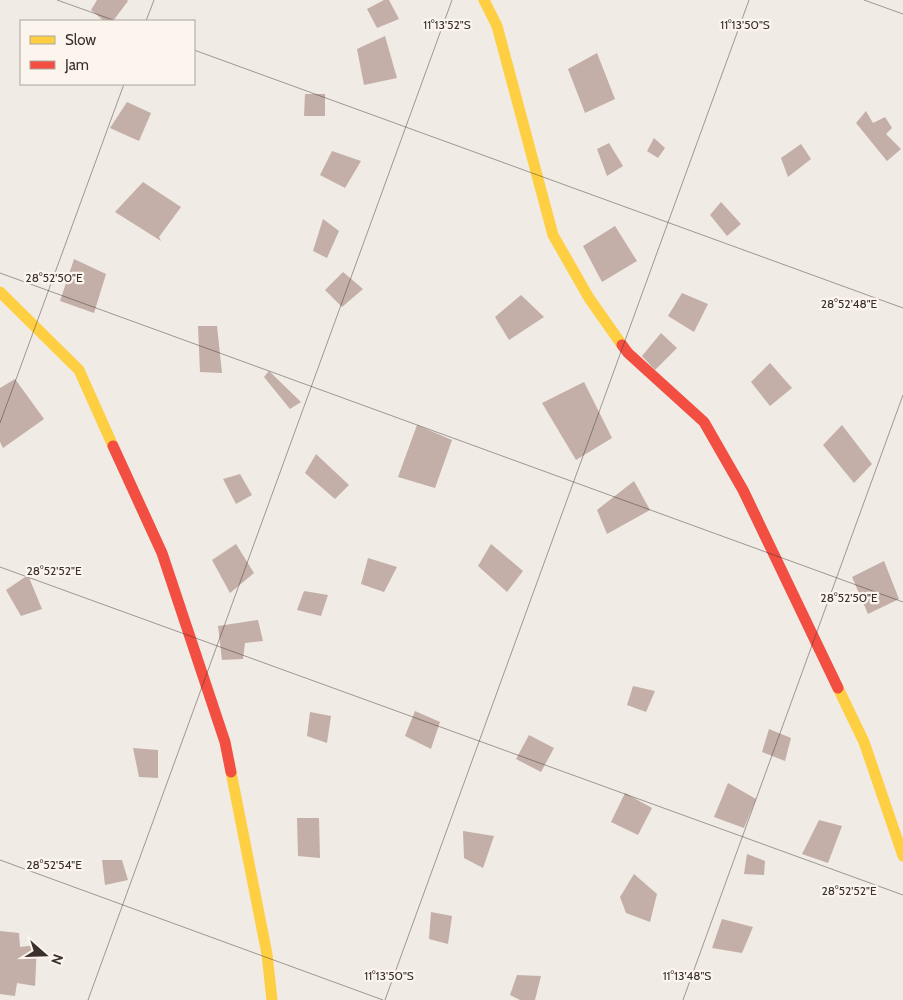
<svg xmlns="http://www.w3.org/2000/svg" width="903" height="1000" viewBox="0 0 903 1000" font-family="Cabin,sans-serif">
  <rect width="100%" height="100%" fill="#f0ebe5"/>
  <!-- building -->
  <g fill="#c3afa7">
    <path d="M 97,0 L 127,0 L 128,1 L 113,21 L 104,21 L 91,10 Z"/>
    <path d="M 384,0 L 389,0 L 399,19 L 377,28 L 367,9 Z"/>
    <path d="M 385,36 L 397,78 L 364,85 L 357,49 Z"/>
    <path d="M 597,53 L 615,99 L 585,113 L 568,69 Z"/>
    <path d="M 305,94 L 325,94 L 325,116 L 304,116 Z"/>
    <path d="M 127,102 L 151,113 L 139,141 L 110,128 Z"/>
    <path d="M 866,111 L 873,123 L 885,117 L 892,128 L 886,134 L 901,149 L 887,161 L 856,123 Z"/>
    <path d="M 654,138 L 665,148 L 658,158 L 647,151 Z"/>
    <path d="M 609,143 L 623,166 L 607,176 L 597,149 Z"/>
    <path d="M 801,144 L 811,159 L 788,177 L 781,158 Z"/>
    <path d="M 332,151 L 361,161 L 345,188 L 320,175 Z"/>
    <path d="M 143,182 L 181,207 L 159,237 L 161,241 L 115,212 Z"/>
    <path d="M 721,202 L 741,224 L 727,236 L 710,215 Z"/>
    <path d="M 323,219 L 339,231 L 327,258 L 313,251 Z"/>
    <path d="M 615,226 L 637,261 L 602,282 L 583,246 Z"/>
    <path d="M 74,259 L 106,274 L 94,313 L 60,301 Z"/>
    <path d="M 343,272 L 363,289 L 342,307 L 325,290 Z"/>
    <path d="M 682,293 L 708,304 L 694,332 L 668,316 Z"/>
    <path d="M 521,295 L 544,317 L 509,340 L 495,317 Z"/>
    <path d="M 198,326 L 217,326 L 222,373 L 200,372 Z"/>
    <path d="M 661,333 L 677,348 L 655,370 L 642,356 Z"/>
    <path d="M 770,363 L 792,388 L 770,406 L 751,382 Z"/>
    <path d="M 269,371 L 301,402 L 290,409 L 264,377 Z"/>
    <path d="M 15,379 L 44,419 L 3,448 L 0,442 L 0,388 Z"/>
    <path d="M 584,382 L 612,438 L 576,460 L 542,403 Z"/>
    <path d="M 417,425 L 452,440 L 435,488 L 398,477 Z"/>
    <path d="M 842,425 L 872,464 L 854,483 L 823,445 Z"/>
    <path d="M 316,454 L 349,485 L 335,499 L 305,473 Z"/>
    <path d="M 240,474 L 252,495 L 236,504 L 223,479 Z"/>
    <path d="M 634,481 L 650,510 L 607,534 L 597,510 Z"/>
    <path d="M 236,544 L 254,573 L 230,593 L 212,560 Z"/>
    <path d="M 491,544 L 523,571 L 507,592 L 478,566 Z"/>
    <path d="M 368,558 L 397,567 L 384,592 L 361,584 Z"/>
    <path d="M 884,561 L 899,599 L 868,614 L 852,577 Z"/>
    <path d="M 28,575 L 42,609 L 21,616 L 6,590 Z"/>
    <path d="M 304,591 L 328,595 L 321,616 L 297,610 Z"/>
    <path d="M 258,620 L 263,641 L 245,643 L 243,659 L 222,660 L 218,626 Z"/>
    <path d="M 633,686 L 655,691 L 646,712 L 627,705 Z"/>
    <path d="M 415,711 L 440,722 L 431,749 L 405,736 Z"/>
    <path d="M 310,712 L 331,716 L 327,743 L 307,736 Z"/>
    <path d="M 769,729 L 791,738 L 785,761 L 762,752 Z"/>
    <path d="M 529,735 L 554,748 L 541,772 L 516,759 Z"/>
    <path d="M 133,748 L 158,750 L 158,778 L 139,777 Z"/>
    <path d="M 728,783 L 756,799 L 744,828 L 714,817 Z"/>
    <path d="M 625,793 L 652,808 L 638,835 L 611,822 Z"/>
    <path d="M 297,818 L 319,818 L 320,858 L 298,856 Z"/>
    <path d="M 819,820 L 842,826 L 828,863 L 802,854 Z"/>
    <path d="M 463,831 L 494,836 L 483,868 L 464,858 Z"/>
    <path d="M 747,854 L 765,861 L 764,875 L 744,874 Z"/>
    <path d="M 102,860 L 122,860 L 128,880 L 105,885 Z"/>
    <path d="M 634,874 L 657,894 L 650,922 L 626,913 L 620,897 Z"/>
    <path d="M 431,912 L 452,916 L 448,944 L 429,939 Z"/>
    <path d="M 722,919 L 753,927 L 742,953 L 712,948 Z"/>
    <path d="M 0,931 L 19,933 L 20,947 L 37,945 L 35,986 L 17,983 L 15,996 L 0,994 Z"/>
    <path d="M 517,975 L 541,976 L 535,1000 L 520,1000 L 510,995 Z"/>
  </g>
  <g fill="none" stroke-linecap="round" stroke-linejoin="round">
    <!-- slow -->
    <g stroke="#ffcf43" stroke-width="11">
      <path d="M 484,0 L 497,26 L 553,235 L 589,298 L 622,345"/>
      <path d="M 0,292 L 79,370 L 113,446"/>
      <path d="M 838,688 L 864,742 L 903,856"/>
      <path d="M 231,772 L 267,954 L 272,1000"/>
    </g>
    <!-- jam -->
    <g stroke="#f24e42" stroke-width="11">
      <path d="M 622,345 L 628,353 L 704,422 L 743,490 L 838,688"/>
      <path d="M 113,446 L 162,553 L 225,742 L 231,772"/>
    </g>
  </g>
  <!-- ticks -->
  <path fill="none" stroke="#3b302b" stroke-width="1" stroke-opacity="0.45" d="M 57,0 L 116,21M 864,0 L 903,14M 146,21 L 154,0M 194,50 L 903,308M 0,273 L 903,602M 0,423 L 124,84M 0,567 L 903,895M 0,860 L 383,1000M 88,1000 L 452,0M 385,1000 L 749,0M 683,1000 L 903,395"/>
  <g font-size="12" text-anchor="middle" fill="#3b302b" stroke="#fbf5ee" stroke-width="4.5" stroke-linejoin="round" paint-order="stroke">
    <text x="447" y="29">11°13'52"S</text>
    <text x="745" y="29">11°13'50"S</text>
    <text x="54" y="282">28°52'50"E</text>
    <text x="849" y="308">28°52'48"E</text>
    <text x="54" y="575">28°52'52"E</text>
    <text x="849" y="602">28°52'50"E</text>
    <text x="54" y="869">28°52'54"E</text>
    <text x="849" y="895">28°52'52"E</text>
    <text x="389" y="980">11°13'50"S</text>
    <text x="687" y="980">11°13'48"S</text>
  </g>
  <!-- legend -->
  <rect x="20" y="20" width="175" height="65" fill="#fbf5ee" stroke="#aea6a0"/>
  <rect x="30" y="36" width="25" height="8" fill="#ffcf43" stroke="#aea6a0"/>
  <text x="65" y="45" font-size="15" fill="#3b302b">Slow</text>
  <rect x="30" y="61" width="25" height="8" fill="#f24e42" stroke="#aea6a0"/>
  <text x="65" y="70" font-size="15" fill="#3b302b">Jam</text>
  <!-- north arrow -->
  <g transform="translate(45 955) rotate(110)" stroke="#fbf5ee" stroke-width="4" paint-order="stroke">
  <path d="M0-4L9 19L0 12L-9 19Z" fill="#3b302b"/>
  <text y="-8" font-size="14" font-weight="bold" text-anchor="middle" fill="#3b302b">N</text>
  </g>
</svg>
